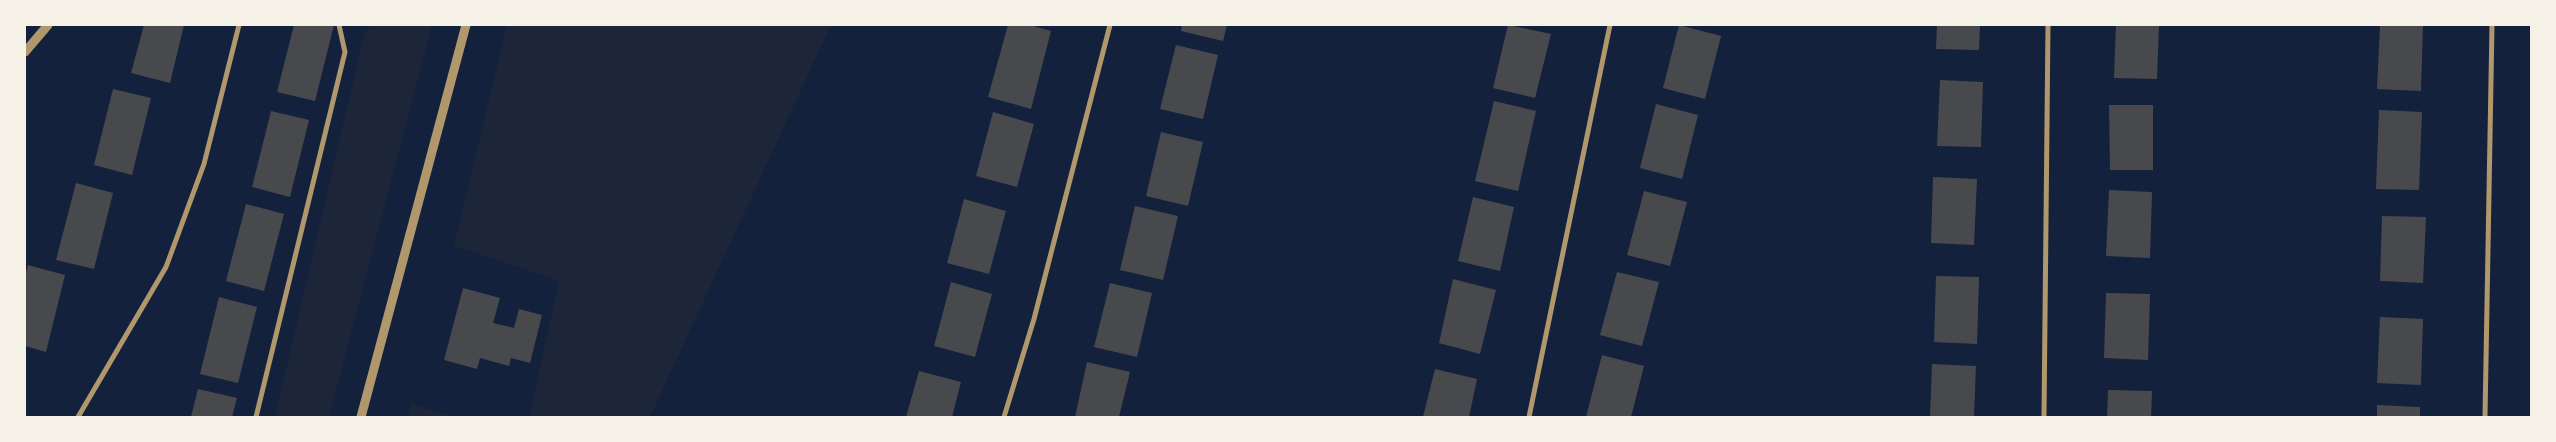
<svg xmlns="http://www.w3.org/2000/svg" width="2556" height="442" viewBox="0 0 2556 442" font-family="'Archivo Narrow',sans-serif">
  <rect width="100%" height="100%" fill="#14213d"/>
  <!-- green -->
  <g fill="#1d2539">
    <path d="M 371,25 L 432,25 L 329,417 L 275,417 L 364,35 Z"/>
    <path d="M 507,25 L 831,25 L 650,417 L 529,417 L 559,281 L 454,246 Z"/>
    <path d="M 411,404 L 455,417 L 408,417 Z"/>
  </g>
  <!-- building -->
  <g fill="#48494c">
    <path d="M 144,25 L 184,25 L 170,83 L 131,73 Z"/>
    <path d="M 294,25 L 334,25 L 315,101 L 277,92 Z"/>
    <path d="M 1008,25 L 1030,25 L 1051,31 L 1031,109 L 988,97 Z"/>
    <path d="M 1182,25 L 1227,25 L 1223,41 L 1181,31 Z"/>
    <path d="M 1508,25 L 1551,34 L 1535,98 L 1493,88 Z"/>
    <path d="M 1679,25 L 1721,36 L 1705,99 L 1663,88 Z"/>
    <path d="M 1937,25 L 1980,25 L 1979,50 L 1936,49 Z"/>
    <path d="M 2116,25 L 2159,25 L 2157,79 L 2114,78 Z"/>
    <path d="M 2380,25 L 2423,25 L 2421,91 L 2377,89 Z"/>
    <path d="M 1176,45 L 1218,55 L 1203,119 L 1160,109 Z"/>
    <path d="M 1940,80 L 1983,82 L 1981,147 L 1937,146 Z"/>
    <path d="M 113,89 L 151,98 L 132,175 L 94,165 Z"/>
    <path d="M 1494,101 L 1536,111 L 1518,191 L 1475,181 Z"/>
    <path d="M 1656,104 L 1698,115 L 1682,179 L 1640,168 Z"/>
    <path d="M 2109,105 L 2153,105 L 2153,170 L 2110,170 Z"/>
    <path d="M 2379,110 L 2422,112 L 2419,190 L 2376,189 Z"/>
    <path d="M 271,111 L 309,120 L 290,197 L 252,187 Z"/>
    <path d="M 993,112 L 1034,124 L 1017,187 L 976,176 Z"/>
    <path d="M 1161,132 L 1203,142 L 1188,206 L 1146,196 Z"/>
    <path d="M 1933,177 L 1977,179 L 1974,245 L 1931,243 Z"/>
    <path d="M 76,183 L 113,193 L 94,269 L 56,260 Z"/>
    <path d="M 2109,190 L 2152,192 L 2150,258 L 2106,256 Z"/>
    <path d="M 1644,191 L 1687,202 L 1670,266 L 1627,255 Z"/>
    <path d="M 1473,197 L 1514,207 L 1500,271 L 1458,261 Z"/>
    <path d="M 964,199 L 1006,211 L 989,274 L 947,263 Z"/>
    <path d="M 246,204 L 284,214 L 264,291 L 226,281 Z"/>
    <path d="M 1135,206 L 1178,216 L 1163,280 L 1120,270 Z"/>
    <path d="M 2382,216 L 2426,217 L 2423,283 L 2380,281 Z"/>
    <path d="M 28,265 L 65,275 L 46,352 L 25,346 L 25,276 Z"/>
    <path d="M 1617,272 L 1659,282 L 1642,346 L 1600,335 Z"/>
    <path d="M 1936,276 L 1979,277 L 1977,344 L 1934,342 Z"/>
    <path d="M 1453,279 L 1496,290 L 1480,354 L 1439,343 Z"/>
    <path d="M 951,282 L 992,294 L 975,357 L 934,346 Z"/>
    <path d="M 1110,283 L 1152,293 L 1137,357 L 1094,347 Z"/>
    <path d="M 463,288 L 500,298 L 493,323 L 514,328 L 519,309 L 542,315 L 530,363 L 511,358 L 509,366 L 480,358 L 477,369 L 444,360 Z"/>
    <path d="M 2106,293 L 2150,294 L 2148,360 L 2104,358 Z"/>
    <path d="M 219,297 L 257,307 L 238,383 L 200,374 Z"/>
    <path d="M 2380,317 L 2423,319 L 2421,385 L 2377,383 Z"/>
    <path d="M 1602,355 L 1644,366 L 1631,417 L 1586,417 Z"/>
    <path d="M 1087,362 L 1130,372 L 1119,417 L 1075,417 Z"/>
    <path d="M 1932,364 L 1976,366 L 1974,417 L 1930,417 Z"/>
    <path d="M 1435,369 L 1477,379 L 1469,417 L 1423,417 Z"/>
    <path d="M 919,371 L 961,382 L 952,417 L 906,417 Z"/>
    <path d="M 198,389 L 237,398 L 232,417 L 191,417 Z"/>
    <path d="M 2108,390 L 2152,391 L 2151,417 L 2107,417 Z"/>
    <path d="M 2377,405 L 2420,407 L 2420,417 L 2377,417 Z"/>
  </g>
  <g fill="none" stroke-linecap="round" stroke-linejoin="round">
    <!-- minor -->
    <g stroke="#b1986c" stroke-width="5">
      <path d="M 78,417 L 166,267 L 204,164 L 239,25"/>
      <path d="M 256,417 L 345,52 L 339,25"/>
      <path d="M 1004,417 L 1034,319 L 1110,25"/>
      <path d="M 1529,417 L 1610,25"/>
      <path d="M 2044,417 L 2048,25"/>
      <path d="M 2485,417 L 2492,25"/>
    </g>
    <!-- tertiary -->
    <g stroke="#b1986c" stroke-width="9">
      <path d="M 25,52 L 48,25"/>
      <path d="M 361,417 L 466,25"/>
    </g>
  </g>
  <!-- border -->
  <rect width="2556" height="442" fill="none" stroke="#f6f1e7" stroke-width="52"/>
</svg>
